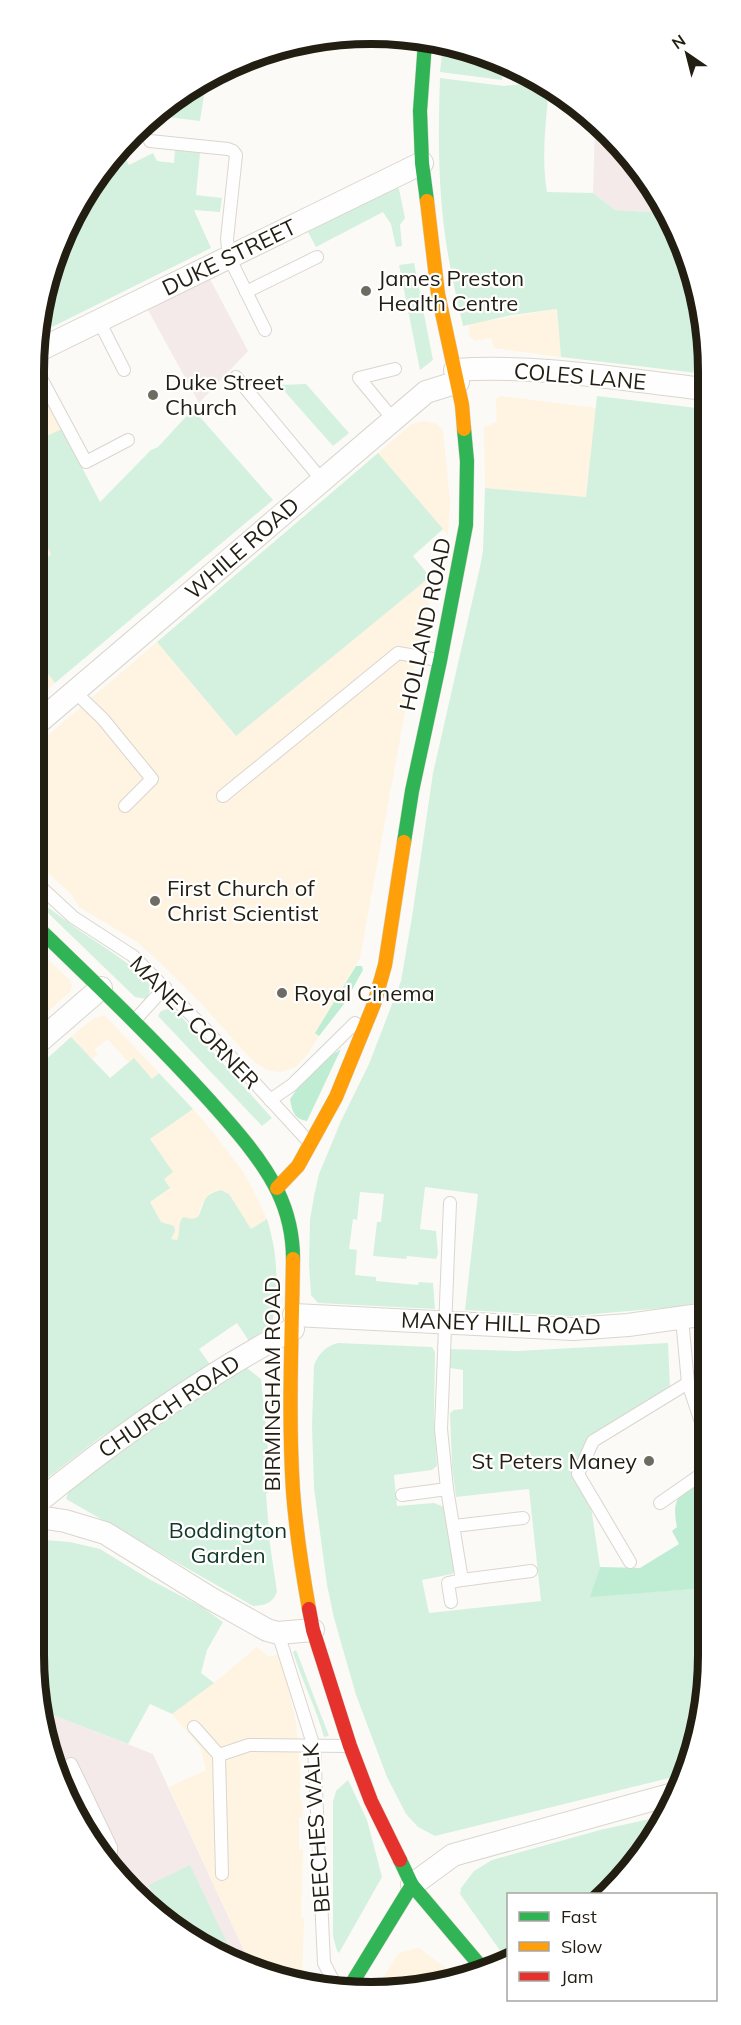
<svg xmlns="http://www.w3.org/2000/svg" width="741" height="2025" viewBox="0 0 741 2025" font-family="Mulish,sans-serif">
  <rect width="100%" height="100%" fill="#fcfaf6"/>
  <!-- built -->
  <g fill="#fef4e1">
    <path d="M 557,309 L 561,357 L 494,348 L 491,338 L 475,341 L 470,337 L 468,324 Z"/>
    <path d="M 33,374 L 100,503 L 33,574 Z"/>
    <path d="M 500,396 L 596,408 L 586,497 L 485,488 L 484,427 L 497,422 L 496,399 Z"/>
    <path d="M 424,421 L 437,424 L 443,431 L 450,501 L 448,536 L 378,453 L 412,424 Z"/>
    <path d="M 430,577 L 434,581 L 420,646 L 411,679 L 360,958 L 315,1033 L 319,1036 L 307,1055 L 296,1067 L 280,1072 L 272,1071 L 265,1069 L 250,1058 L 197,999 L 157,960 L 137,942 L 79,907 L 71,894 L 33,859 L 33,748 L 157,642 L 236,736 Z"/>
    <path d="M 33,654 L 55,683 L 33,701 Z"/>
    <path d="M 33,946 L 71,981 L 72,986 L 70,992 L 33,1024 Z"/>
    <path d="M 104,1015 L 159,1073 L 152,1079 L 134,1059 L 128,1062 L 108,1039 L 94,1050 L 98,1054 L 92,1059 L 71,1037 L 94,1018 Z"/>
    <path d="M 193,1109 L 213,1132 L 244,1173 L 255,1194 L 267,1219 L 251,1230 L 229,1194 L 221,1190 L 211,1192 L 202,1204 L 198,1217 L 192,1219 L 180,1233 L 177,1240 L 171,1239 L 165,1224 L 161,1222 L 150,1202 L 170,1188 L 164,1179 L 150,1139 Z"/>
    <path d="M 257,1647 L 269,1657 L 280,1654 L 296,1722 L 300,1770 L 300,1800 L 302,1800 L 303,1817 L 299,1818 L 299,1849 L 303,1850 L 301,1917 L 304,1918 L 302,1982 L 251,1966 L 169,1787 L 206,1770 L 200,1747 L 172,1714 L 214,1683 Z"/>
    <path d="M 419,1948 L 454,1974 L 450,1981 L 378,1986 L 397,1955 L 402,1952 Z"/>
  </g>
  <!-- education -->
  <g fill="#f4eae9">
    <path d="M 595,124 L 624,148 L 668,213 L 615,210 L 593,193 Z"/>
    <path d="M 210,279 L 248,351 L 199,403 L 148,310 Z"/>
    <path d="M 45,1712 L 153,1754 L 251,1966 L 221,1957 L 117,1877 L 59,1783 Z"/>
  </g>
  <!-- green -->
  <g fill="#d4f1df">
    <path d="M 443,46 L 471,50 L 504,64 L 502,80 L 440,72 Z"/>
    <path d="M 207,76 L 200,121 L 159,116 L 201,78 Z"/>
    <path d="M 440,78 L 504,86 L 522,84 L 540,78 L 549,86 C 546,122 541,156 547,192 L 593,193 L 615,210 L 668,213 L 673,222 L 705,326 L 705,374 L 561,357 L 557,309 L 512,315 L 463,326 C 456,296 449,265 445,235 C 438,183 438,131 440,78 Z"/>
    <path d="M 175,150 L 200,153 L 196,195 L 222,198 L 220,212 L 194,210 L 211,248 L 38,334 L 44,283 L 103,165 L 123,154 L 129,165 L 153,153 L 157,161 L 174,163 Z"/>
    <path d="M 396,187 L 399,189 L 405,218 L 400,225 L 402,246 L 396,247 L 391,224 L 383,212 L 316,247 L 308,232 Z"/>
    <path d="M 414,263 L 433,360 L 420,370 L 399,265 Z"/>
    <path d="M 306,384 L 349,433 L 333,446 L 279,385 Z"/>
    <path d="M 597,396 L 705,409 L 707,1301 L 676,1307 L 571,1316 L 465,1310 L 478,1194 L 425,1187 L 420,1229 L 436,1231 L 438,1254 L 436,1259 L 407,1256 L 406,1259 L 373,1256 L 377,1222 L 381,1222 L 384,1194 L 360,1192 L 357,1220 L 353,1219 L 349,1249 L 357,1250 L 355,1275 L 376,1277 L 376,1281 L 418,1285 L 419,1282 L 433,1283 L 435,1309 L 318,1303 L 311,1295 L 309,1265 L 310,1220 L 314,1196 L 319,1174 L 341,1121 L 369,1064 L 401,981 L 412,917 L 433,773 L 480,567 L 483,551 L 485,488 L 586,497 Z"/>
    <path d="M 193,409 L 273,500 L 55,683 L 33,654 L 33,574 L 51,554 L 33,519 L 33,442 L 62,429 L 100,502 L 151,450 L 158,447 Z"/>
    <path d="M 378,453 L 443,529 L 413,556 L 430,577 L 236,736 L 157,642 Z"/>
    <path d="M 49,908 C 74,928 101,944 127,963 C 134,968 144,974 148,982 C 152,988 149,994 146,999 L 135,997 L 46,911 Z"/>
    <path d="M 168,1009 L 178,1013 L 272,1118 L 262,1126 L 158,1016 L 161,1011 Z"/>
    <path d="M 71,1037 L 110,1078 L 134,1058 L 152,1079 L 159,1073 L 193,1109 L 150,1139 L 173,1172 L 164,1179 L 170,1188 L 150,1202 L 161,1222 L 174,1226 L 175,1231 L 171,1239 L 177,1240 C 181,1231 177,1225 183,1217 L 192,1219 L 198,1217 C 206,1202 201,1195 221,1190 L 229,1194 L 251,1229 L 267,1219 C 279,1258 278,1286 272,1325 L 249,1341 L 237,1323 L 199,1349 L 211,1366 L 102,1436 L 33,1489 L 33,1071 Z"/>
    <path d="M 707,1336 L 708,1442 L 699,1338 Z"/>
    <path d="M 338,1343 L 432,1347 L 435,1352 L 434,1420 L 437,1466 L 432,1470 L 394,1475 L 397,1506 L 434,1503 L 444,1507 L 457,1568 L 452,1574 L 422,1580 L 429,1613 L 541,1601 L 529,1489 L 456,1497 L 452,1466 L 450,1413 L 454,1410 L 463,1409 L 463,1370 L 450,1368 L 448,1365 L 449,1349 L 516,1351 L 668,1343 L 670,1388 L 593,1434 L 585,1444 L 583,1454 L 600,1567 L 591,1596 L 708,1588 L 708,1655 L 697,1742 L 681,1775 L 435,1836 L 418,1827 L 406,1814 L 387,1777 L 356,1695 L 334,1618 L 327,1585 L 314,1488 L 312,1426 L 314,1365 C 319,1353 326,1346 338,1343 Z"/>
    <path d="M 247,1368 L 261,1379 L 272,1489 L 266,1494 L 270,1544 L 277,1592 C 272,1604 265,1605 253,1606 L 66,1499 L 69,1490 L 134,1436 Z"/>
    <path d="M 33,1539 L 70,1542 L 100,1549 L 149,1579 L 202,1607 L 223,1622 L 207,1650 L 201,1673 L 214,1683 L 172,1714 L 150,1704 L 128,1744 L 45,1712 L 33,1654 Z"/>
    <path d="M 296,1650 L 329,1736 L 324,1737 C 316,1707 302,1681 293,1652 Z"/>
    <path d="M 348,1780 L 367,1820 L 382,1877 L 339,1953 L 337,1951 L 333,1936 L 333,1802 L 336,1791 Z"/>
    <path d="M 663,1816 L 651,1842 L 599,1894 L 508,1894 L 508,1957 L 506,1959 L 460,1894 L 461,1888 L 474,1871 L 492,1860 L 600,1830 Z"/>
    <path d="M 190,1865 L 235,1960 L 233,1961 L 221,1957 L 162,1912 L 149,1885 Z"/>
  </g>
  <!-- forest -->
  <g fill="#beedd3">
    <path d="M 356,966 L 362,966 L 363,970 L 344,1004 L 319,1036 L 315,1033 Z"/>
    <path d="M 341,1049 L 307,1121 C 294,1119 292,1111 290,1099 C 303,1079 321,1062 341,1049 Z"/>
    <path d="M 708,1477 L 708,1588 L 590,1597 L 600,1567 L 640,1568 L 679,1544 L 672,1531 L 677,1527 C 670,1493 683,1494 708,1477 Z"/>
  </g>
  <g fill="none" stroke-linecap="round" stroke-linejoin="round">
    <!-- lane casing -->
    <g stroke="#d9d6ce" stroke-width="14">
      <g id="lane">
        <path d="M 150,141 L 228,149 L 233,151 L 236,155 L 227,239 L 229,257 L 265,330"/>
        <path d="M 246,292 L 317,257"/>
        <path d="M 99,321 L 124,370"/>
        <path d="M 34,365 L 86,462 L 128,440"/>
        <path d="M 236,377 L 321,479"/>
        <path d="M 393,419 L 359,378 L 395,369"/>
        <path d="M 74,691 L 103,719 L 152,779 L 125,806"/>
        <path d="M 223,796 L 398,653 L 438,660"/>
        <path d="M 33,880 L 73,917 L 133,956 L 209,1033 L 309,1142"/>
        <path d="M 135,1020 L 165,987"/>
        <path d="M 270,1100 L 292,1085 L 355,1023"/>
        <path d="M 450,1203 L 441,1429 L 447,1489 L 462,1580 L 531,1571"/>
        <path d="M 402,1495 L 447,1489"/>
        <path d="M 660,1503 L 706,1471 L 703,1428 L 688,1383 L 682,1319"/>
        <path d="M 454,1526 L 523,1518"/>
        <path d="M 630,1562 L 578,1474 L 593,1441 L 688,1383"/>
        <path d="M 451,1602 L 448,1583 L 462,1580"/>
        <path d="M 278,1633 L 314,1747 L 324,1963 L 337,1988"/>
        <path d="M 194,1727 L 219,1755 L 222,1874"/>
        <path d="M 219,1755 L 249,1745 L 348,1746"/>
        <path d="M 71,1764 L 111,1847 L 111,1867"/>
      </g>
    </g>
    <!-- street casing -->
    <g stroke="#d9d6ce" stroke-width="24">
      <g id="street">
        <path d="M 35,352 L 422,163"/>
        <path d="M 455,370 C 537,364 624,380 705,389"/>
        <path d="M 33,727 L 426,392 L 458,382"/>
        <path d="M 33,1047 L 101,988"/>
        <path d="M 294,1315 L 573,1329 L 628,1325 L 707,1314"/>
        <path d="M 33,1506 C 115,1439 200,1378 293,1329"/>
        <path d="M 33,1516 L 65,1521 L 105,1533 L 210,1598 L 267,1630 L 278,1633 L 313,1630"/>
        <path d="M 412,1885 L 453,1855 L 673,1794"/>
      </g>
    </g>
    <!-- fast casing -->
    <g stroke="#d9d6ce" stroke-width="15">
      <g id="fast">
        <path d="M 425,42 L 420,111 L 422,163 L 427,201"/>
        <path d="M 404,842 L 412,791 L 440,661 L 466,525 L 467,461 L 464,429"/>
        <path d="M 33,923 C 93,981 154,1039 210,1101 C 235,1129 262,1159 278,1192 C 288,1213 293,1237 293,1259"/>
        <path d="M 400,1860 L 412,1885 L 483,1969"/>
        <path d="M 349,1988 L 412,1885"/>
      </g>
    </g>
    <!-- slow casing -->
    <g stroke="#d9d6ce" stroke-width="15">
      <g id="slow">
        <path d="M 427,201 L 438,294 L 462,405 L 464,429"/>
        <path d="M 277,1188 L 298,1166 L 336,1097 L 374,1004 L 385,965 L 404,842"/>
        <path d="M 293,1259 C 292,1336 288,1414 293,1491 C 296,1531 302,1570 309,1609"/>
      </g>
    </g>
    <!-- jam casing -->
    <g stroke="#d9d6ce" stroke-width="15">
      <path id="jam" d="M 309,1609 L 313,1630 L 350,1746 L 371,1801 L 400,1860"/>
    </g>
    <!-- lane -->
    <use href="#lane" stroke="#fffefe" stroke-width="12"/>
    <!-- street -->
    <use href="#street" stroke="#fffefe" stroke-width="22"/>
    <!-- fast -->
    <use href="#fast" stroke="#30b455" stroke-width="14"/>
    <!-- slow -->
    <use href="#slow" stroke="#ff9f0a" stroke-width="14"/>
    <!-- jam -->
    <use href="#jam" stroke="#e5322d" stroke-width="14"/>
  </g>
  <!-- markers -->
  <g fill="#6f6b62" stroke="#fff" stroke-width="2">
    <circle cx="366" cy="291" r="6"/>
    <circle cx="153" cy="395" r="6"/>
    <circle cx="155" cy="901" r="6"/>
    <circle cx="282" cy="993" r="6"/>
    <circle cx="649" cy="1461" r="6"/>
  </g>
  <g text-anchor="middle" stroke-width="4.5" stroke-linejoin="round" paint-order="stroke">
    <!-- street labels -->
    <g font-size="22" fill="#231e12" stroke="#fff">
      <text transform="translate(229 257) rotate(-26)" y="8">DUKE STREET</text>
      <text transform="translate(580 376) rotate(5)" y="8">COLES LANE</text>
      <text transform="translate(242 548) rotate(-41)" y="8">WHILE ROAD</text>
      <text transform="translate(425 624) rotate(-78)" y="8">HOLLAND ROAD</text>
      <text transform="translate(195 1022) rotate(46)" y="8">MANEY CORNER</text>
      <text transform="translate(501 1323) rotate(2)" y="8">MANEY HILL ROAD</text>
      <text transform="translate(272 1384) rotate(-90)" y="8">BIRMINGHAM ROAD</text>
      <text transform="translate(169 1406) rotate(-34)" y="8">CHURCH ROAD</text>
      <text transform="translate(316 1828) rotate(-94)" y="8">BEECHES WALK</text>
    </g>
    <!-- poi labels -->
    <g font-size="22" fill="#231e12" stroke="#fff" text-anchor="start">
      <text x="378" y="286">James Preston<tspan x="378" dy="25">Health Centre</tspan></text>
      <text x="165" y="390">Duke Street<tspan x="165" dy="25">Church</tspan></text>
      <text x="167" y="896">First Church of<tspan x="167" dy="25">Christ Scientist</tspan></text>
      <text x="294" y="1001">Royal Cinema</text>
      <text x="637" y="1469" text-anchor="end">St Peters Maney</text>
    </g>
    <!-- park labels -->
    <g font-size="22" fill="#113827" stroke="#fff">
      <text x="228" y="1538">Boddington<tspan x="228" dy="25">Garden</tspan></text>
    </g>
  </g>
  <!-- crop -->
  <path d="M0 0H741V2025H0ZM371 44H371A327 327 0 0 1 698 371V1655A327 327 0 0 1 371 1982H371A327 327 0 0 1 44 1655V371A327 327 0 0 1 371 44Z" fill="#fff" fill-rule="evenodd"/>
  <path fill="none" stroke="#231e12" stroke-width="8" d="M371 44H371A327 327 0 0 1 698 371V1655A327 327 0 0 1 371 1982H371A327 327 0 0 1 44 1655V371A327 327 0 0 1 371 44Z"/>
  <!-- legend -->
  <rect x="507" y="1893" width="210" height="108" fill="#ffffff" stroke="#a7a5a0" stroke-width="1.5"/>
  <rect x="519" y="1912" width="30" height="9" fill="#30b455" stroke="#a7a5a0" stroke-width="1.5"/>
  <text x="561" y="1923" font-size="18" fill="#231e12">Fast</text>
  <rect x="519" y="1942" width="30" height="9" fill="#ff9f0a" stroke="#a7a5a0" stroke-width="1.5"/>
  <text x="561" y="1953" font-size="18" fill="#231e12">Slow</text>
  <rect x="519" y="1972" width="30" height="9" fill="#e5322d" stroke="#a7a5a0" stroke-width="1.5"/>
  <text x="561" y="1983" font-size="18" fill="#231e12">Jam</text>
  <!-- north arrow -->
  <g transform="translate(687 54) rotate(325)" stroke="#ffffff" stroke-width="4.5" paint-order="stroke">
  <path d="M0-4.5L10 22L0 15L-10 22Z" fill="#231e12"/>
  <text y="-9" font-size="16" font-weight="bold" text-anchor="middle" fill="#231e12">N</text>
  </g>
</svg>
